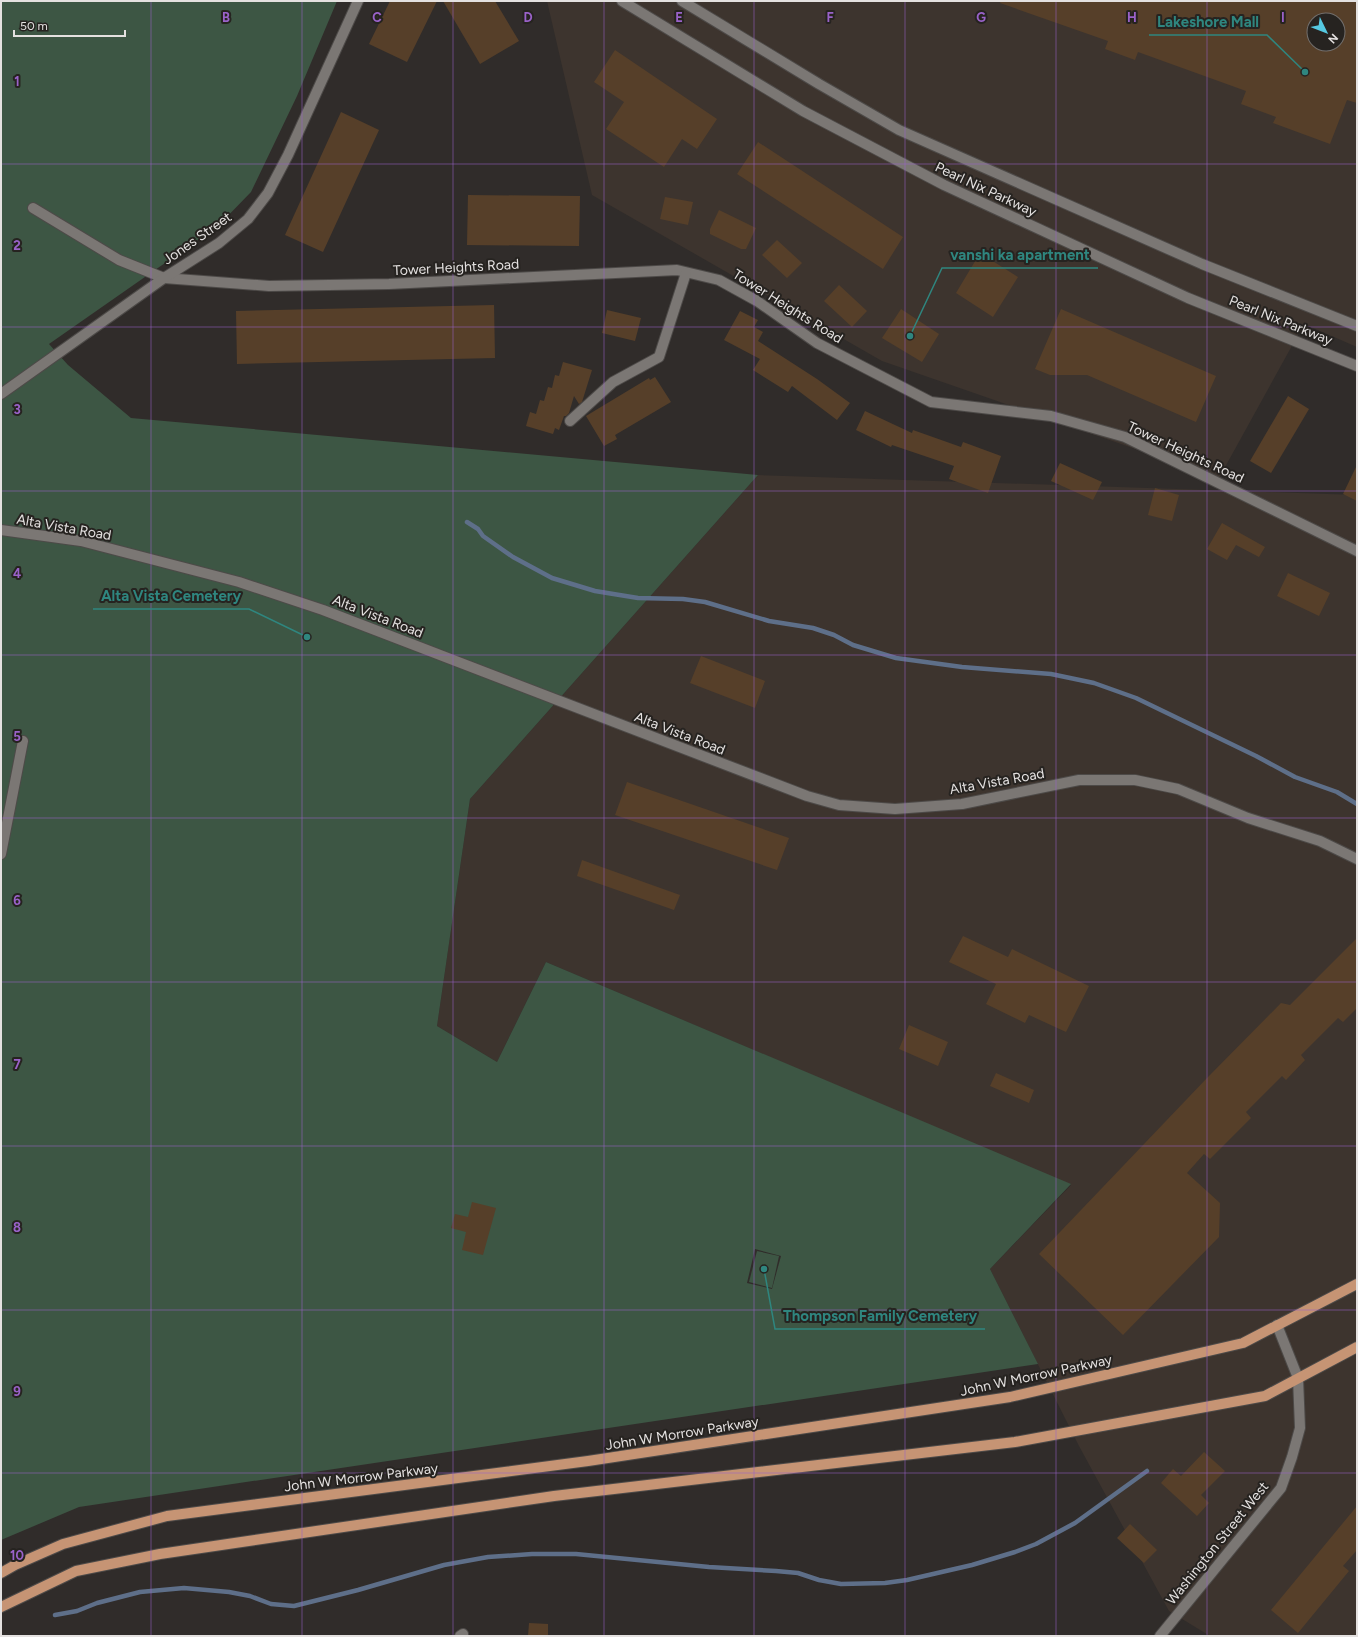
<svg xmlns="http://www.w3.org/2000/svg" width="1358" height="1637" viewBox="0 0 1358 1637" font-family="Figtree,sans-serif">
  <rect width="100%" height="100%" fill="#302c2a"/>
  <!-- built -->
  <g fill="#3d342e" fill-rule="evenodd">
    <path d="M 547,1 L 1357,1 L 1357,347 L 1304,324 L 1219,478 L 882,361 L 592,195 ZM 1314,20 L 1338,20 L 1338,44 L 1314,44 Z"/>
    <path d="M 758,475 L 1357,495 L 1357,1636 L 1210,1636 L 1169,1611 L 1079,1446 L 990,1269 L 1071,1185 L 546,962 L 497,1062 L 437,1026 L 470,799 Z"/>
  </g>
  <!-- green -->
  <g fill="#3d5644" fill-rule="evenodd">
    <path d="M 1,1 L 337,1 L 297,96 L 251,192 L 218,226 L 49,344 L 68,365 L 131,418 L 758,475 L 470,799 L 437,1026 L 497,1062 L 546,962 L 1071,1184 L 990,1269 L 1038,1364 L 79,1507 L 1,1540 ZM 755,1249 L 781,1256 L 772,1289 L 747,1283 Z"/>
    <path d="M 757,1251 L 779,1256 L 772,1288 L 749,1282 Z"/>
  </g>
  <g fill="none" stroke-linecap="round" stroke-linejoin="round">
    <!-- stream -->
    <g stroke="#5e6f89" stroke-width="4.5">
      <path d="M 467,522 L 478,529 L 483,536 L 513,557 L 552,578 L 595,591 L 638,598 L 683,599 L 705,602 L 769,621 L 813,628 L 834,635 L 853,645 L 896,658 L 962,667 L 1051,674 L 1094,683 L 1136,698 L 1256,756 L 1295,777 L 1337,792 L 1357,804"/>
      <path d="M 55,1615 L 77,1611 L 97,1603 L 140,1592 L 184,1588 L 229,1592 L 250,1596 L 271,1604 L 294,1606 L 358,1590 L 444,1565 L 488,1557 L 532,1554 L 576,1554 L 709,1567 L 776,1571 L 798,1573 L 819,1580 L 841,1584 L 885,1583 L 907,1580 L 972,1565 L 1015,1552 L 1036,1544 L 1075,1523 L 1147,1471"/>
    </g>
  </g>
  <!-- building -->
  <g fill="#563f29" fill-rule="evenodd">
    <path d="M 390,1 L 437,1 L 407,62 L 369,44 Z"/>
    <path d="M 443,1 L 495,1 L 519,41 L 480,64 Z"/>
    <path d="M 1001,1 L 1357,1 L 1357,103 L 1347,100 L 1330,144 L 1273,123 L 1276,117 L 1241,104 L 1246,91 L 1138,52 L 1135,60 L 1105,49 L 1108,41 L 1000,3 ZM 1314,20 L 1338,20 L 1338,44 L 1314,44 Z"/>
    <path d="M 615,50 L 717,119 L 697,149 L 682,139 L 664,167 L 606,129 L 624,102 L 594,82 Z"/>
    <path d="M 341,112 L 379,130 L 323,252 L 285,235 Z"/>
    <path d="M 758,142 L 903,237 L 883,269 L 737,174 Z"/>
    <path d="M 468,195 L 580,196 L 579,246 L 467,245 Z"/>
    <path d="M 665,197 L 693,202 L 688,225 L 660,219 Z"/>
    <path d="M 719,210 L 756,228 L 746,249 L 741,249 L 710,234 L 710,229 Z"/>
    <path d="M 777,240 L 802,263 L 787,278 L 762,255 Z"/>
    <path d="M 980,253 L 1018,277 L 993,317 L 956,293 Z"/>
    <path d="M 839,285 L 867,311 L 852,327 L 824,301 Z"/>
    <path d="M 494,305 L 495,358 L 237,364 L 236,311 Z"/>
    <path d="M 901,309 L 939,334 L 922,362 L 882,338 Z"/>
    <path d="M 1061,309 L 1216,376 L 1196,422 L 1087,375 L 1050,375 L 1035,369 Z"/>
    <path d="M 607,310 L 641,318 L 635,341 L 602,333 Z"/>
    <path d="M 740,311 L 758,320 L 754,327 L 763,332 L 758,341 L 817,379 L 850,403 L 837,420 L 792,386 L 788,392 L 753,370 L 760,359 L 724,340 Z"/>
    <path d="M 563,362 L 592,370 L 582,402 L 579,404 L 574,396 L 569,413 L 566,416 L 564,416 L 559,430 L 555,428 L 553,434 L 526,426 L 530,412 L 536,414 L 540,400 L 544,401 L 548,387 L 552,388 L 555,375 L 559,376 Z"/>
    <path d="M 655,377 L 671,402 L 615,435 L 617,439 L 604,446 L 586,416 L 649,378 L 650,380 Z"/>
    <path d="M 1288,396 L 1309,409 L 1271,473 L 1250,461 Z"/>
    <path d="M 865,411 L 912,433 L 913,430 L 961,447 L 963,442 L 1001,456 L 988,493 L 949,479 L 954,466 L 892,445 L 891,447 L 856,430 Z"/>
    <path d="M 1060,463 L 1102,482 L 1093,500 L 1051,481 Z"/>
    <path d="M 1357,465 L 1357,501 L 1343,494 Z"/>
    <path d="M 1155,488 L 1179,495 L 1172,521 L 1148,515 Z"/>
    <path d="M 1222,523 L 1265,547 L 1259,557 L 1236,545 L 1227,560 L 1207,549 Z"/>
    <path d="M 1288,573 L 1330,593 L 1319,616 L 1277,596 Z"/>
    <path d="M 701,656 L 765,681 L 755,708 L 690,683 Z"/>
    <path d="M 627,782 L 789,838 L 777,870 L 615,815 Z"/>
    <path d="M 582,860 L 680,895 L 674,910 L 577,876 Z"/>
    <path d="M 963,936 L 1008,957 L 1012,949 L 1089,986 L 1066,1032 L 1029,1015 L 1025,1023 L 986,1004 L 996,984 L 949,962 Z"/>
    <path d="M 1357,938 L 1357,1008 L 1343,1022 L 1338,1018 L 1301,1055 L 1305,1060 L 1286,1080 L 1282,1076 L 1246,1112 L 1251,1118 L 1210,1159 L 1204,1154 L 1187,1173 L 1220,1203 L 1219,1237 L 1123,1335 L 1039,1254 L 1207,1078 L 1281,1003 L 1290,1005 Z"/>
    <path d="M 909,1025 L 948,1042 L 938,1066 L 899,1049 Z"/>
    <path d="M 996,1073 L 1034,1090 L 1029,1103 L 990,1086 Z"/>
    <path d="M 472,1202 L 496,1208 L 483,1255 L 462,1250 L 466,1232 L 451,1228 L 455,1214 L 468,1217 Z"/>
    <path d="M 1204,1452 L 1225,1471 L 1201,1495 L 1209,1503 L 1197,1516 L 1161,1483 L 1173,1469 L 1181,1476 Z"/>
    <path d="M 1357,1506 L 1357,1550 L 1343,1566 L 1349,1571 L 1298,1633 L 1271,1610 Z"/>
    <path d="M 1130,1524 L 1157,1550 L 1144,1563 L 1117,1538 Z"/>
    <path d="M 529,1623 L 548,1624 L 548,1636 L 528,1636 Z"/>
  </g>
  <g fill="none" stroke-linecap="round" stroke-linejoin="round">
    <!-- minor casing -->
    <g stroke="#4d4a48" stroke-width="12">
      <g id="minor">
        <path d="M 33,208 L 119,260 L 164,278 L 269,286 L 389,284 L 677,270 L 719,280 L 757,301 L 817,343 L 931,402 L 1051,416 L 1125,437 L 1357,551"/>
        <path d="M 1,394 L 164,278 L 219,243 L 248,219 L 268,193 L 288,155 L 358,1"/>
        <path d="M 570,421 L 613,382 L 659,357 L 686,273"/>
        <path d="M 1,530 L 81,541 L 239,582 L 323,610 L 807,796 L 839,805 L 895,809 L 962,804 L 1079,780 L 1135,780 L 1178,789 L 1248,818 L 1320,841 L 1357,859"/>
        <path d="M 1,854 L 23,741"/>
        <path d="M 460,1636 L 463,1634"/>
      </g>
    </g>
    <!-- tertiary casing -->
    <g stroke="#4d4a48" stroke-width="12">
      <path id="tertiary" d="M 1160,1636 L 1281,1488 L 1292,1457 L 1300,1428 L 1298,1378 L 1277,1325"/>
    </g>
    <!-- secondary casing -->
    <g stroke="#4d4a48" stroke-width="12">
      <g id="secondary">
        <path d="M 622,1 L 803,111 L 944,185 L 1188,298 L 1357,366"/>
        <path d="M 682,1 L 819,84 L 899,130 L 1202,264 L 1357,326"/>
      </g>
    </g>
    <!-- primary casing -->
    <g stroke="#4d4a48" stroke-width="12">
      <g id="primary">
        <path d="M 1,1573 L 15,1565 L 63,1544 L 167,1516 L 588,1461 L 1010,1397 L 1243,1343 L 1357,1284"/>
        <path d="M 1,1607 L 76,1571 L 160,1554 L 554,1496 L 1015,1442 L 1265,1396 L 1357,1347"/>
      </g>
    </g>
    <!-- minor -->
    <use href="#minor" stroke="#7b7774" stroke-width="10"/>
    <!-- tertiary -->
    <use href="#tertiary" stroke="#7b7774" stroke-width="10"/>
    <!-- secondary -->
    <use href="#secondary" stroke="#7b7774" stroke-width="10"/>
    <!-- primary -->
    <use href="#primary" stroke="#c69474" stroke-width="10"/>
  </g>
  <!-- grid -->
  <path fill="none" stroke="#9a62c9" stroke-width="1" stroke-opacity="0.55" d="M 151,1 L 151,1636M 302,1 L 302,1636M 453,1 L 453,1636M 604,1 L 604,1636M 754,1 L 754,1636M 905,1 L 905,1636M 1056,1 L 1056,1636M 1207,1 L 1207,1636M 1,164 L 1357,164M 1,327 L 1357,327M 1,491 L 1357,491M 1,655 L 1357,655M 1,818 L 1357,818M 1,982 L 1357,982M 1,1146 L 1357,1146M 1,1310 L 1357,1310M 1,1473 L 1357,1473"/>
  <g text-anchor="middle" stroke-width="4" stroke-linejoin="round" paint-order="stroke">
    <!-- street labels -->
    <g font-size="14" fill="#e4e1e0" stroke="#262320">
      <text transform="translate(986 189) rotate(25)" y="5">Pearl Nix Parkway</text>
      <text transform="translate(197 238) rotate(-35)" y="5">Jones Street</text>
      <text transform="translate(456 267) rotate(-3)" y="5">Tower Heights Road</text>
      <text transform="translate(788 306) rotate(32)" y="5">Tower Heights Road</text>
      <text transform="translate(1281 320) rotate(22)" y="5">Pearl Nix Parkway</text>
      <text transform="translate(1186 452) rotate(25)" y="5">Tower Heights Road</text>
      <text transform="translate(64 527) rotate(10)" y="5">Alta Vista Road</text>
      <text transform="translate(378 616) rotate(21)" y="5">Alta Vista Road</text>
      <text transform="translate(680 733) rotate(21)" y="5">Alta Vista Road</text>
      <text transform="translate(997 781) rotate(-10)" y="5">Alta Vista Road</text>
      <text transform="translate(1036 1375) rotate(-12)" y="5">John W Morrow Parkway</text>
      <text transform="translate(682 1433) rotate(-9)" y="5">John W Morrow Parkway</text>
      <text transform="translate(361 1477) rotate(-7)" y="5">John W Morrow Parkway</text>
      <text transform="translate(1217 1543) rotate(-51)" y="5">Washington Street West</text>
    </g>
  </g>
  <g font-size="13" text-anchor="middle" font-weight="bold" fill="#9a62c9" stroke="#262320" stroke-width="4" stroke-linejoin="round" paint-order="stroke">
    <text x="226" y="22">B</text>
    <text x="377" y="22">C</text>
    <text x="528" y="22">D</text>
    <text x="679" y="22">E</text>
    <text x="830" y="22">F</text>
    <text x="981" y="22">G</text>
    <text x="1132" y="22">H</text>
    <text x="1283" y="22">I</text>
    <text x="17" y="86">1</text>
    <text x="17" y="250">2</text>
    <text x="17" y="414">3</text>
    <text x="17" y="578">4</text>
    <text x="17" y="741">5</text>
    <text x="17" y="905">6</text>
    <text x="17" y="1069">7</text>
    <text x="17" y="1232">8</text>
    <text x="17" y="1396">9</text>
    <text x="17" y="1560">10</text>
  </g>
  <!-- callouts -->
  <path fill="none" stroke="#2f867f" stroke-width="1.5" d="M1305 72L1267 35H1149M910 336L942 268H1098M307 637L249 609H93M764 1269L775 1329H985"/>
  <g fill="#2f867f" stroke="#262320" stroke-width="1.5">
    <circle cx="1305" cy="72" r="4"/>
    <circle cx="910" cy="336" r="4"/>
    <circle cx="307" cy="637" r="4"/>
    <circle cx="764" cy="1269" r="4"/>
  </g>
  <g font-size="15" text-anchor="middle" font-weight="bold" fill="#2f867f" stroke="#262320" stroke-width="4" stroke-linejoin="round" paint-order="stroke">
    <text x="1208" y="27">Lakeshore Mall</text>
    <text x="1020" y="260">vanshi ka apartment</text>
    <text x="171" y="601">Alta Vista Cemetery</text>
    <text x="880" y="1321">Thompson Family Cemetery</text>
  </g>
  <!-- border -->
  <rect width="1358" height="1637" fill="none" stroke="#e4e1e0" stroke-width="4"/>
  <!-- north arrow -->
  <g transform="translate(1326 32) rotate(133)"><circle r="19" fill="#262320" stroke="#726f6d"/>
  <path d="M0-3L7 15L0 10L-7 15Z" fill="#56c9e1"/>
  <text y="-6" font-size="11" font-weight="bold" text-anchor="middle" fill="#e4e1e0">N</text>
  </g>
  <!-- scale -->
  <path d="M14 30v6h111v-6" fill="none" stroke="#e4e1e0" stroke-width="2"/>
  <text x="20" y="30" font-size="12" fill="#e4e1e0" stroke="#262320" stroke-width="3" paint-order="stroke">50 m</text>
</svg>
